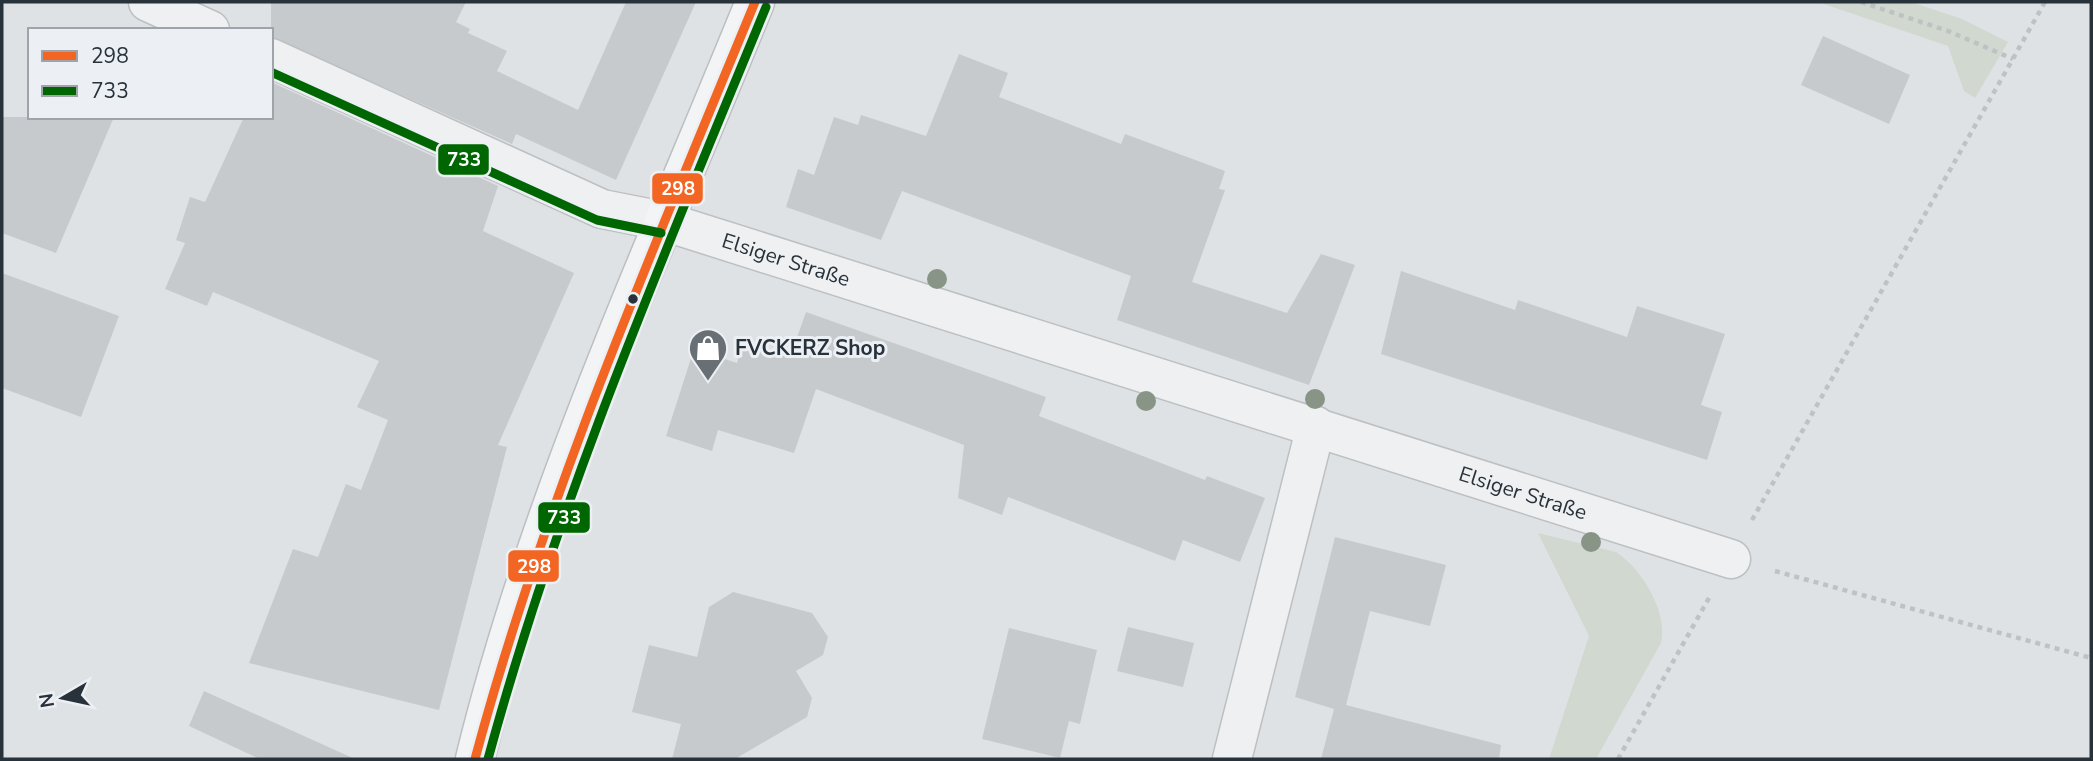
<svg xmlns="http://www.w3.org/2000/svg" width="2093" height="761" viewBox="0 0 2093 761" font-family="'Nunito Sans',sans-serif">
  <rect width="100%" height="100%" fill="#dfe2e4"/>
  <!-- green -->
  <g fill="#d1d8d0">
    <path d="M 1818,2 L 1911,2 L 1962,19 L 2008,42 L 1975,98 L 1964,91 L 1948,46 Z"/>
    <path d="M 1538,533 L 1616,552 C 1642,569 1668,612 1661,643 L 1596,759 L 1549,759 L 1589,636 Z"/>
  </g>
  <!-- building -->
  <g fill="#c7cacc">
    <path d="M 271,2 L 466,2 L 456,22 L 470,29 L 468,33 L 507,51 L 497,71 L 578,110 L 626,2 L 696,2 L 616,180 L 516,134 L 512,144 L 271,37 Z"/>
    <path d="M 1823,36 L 1910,75 L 1889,124 L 1801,85 Z"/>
    <path d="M 959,54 L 1008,73 L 999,97 L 1121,144 L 1125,134 L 1225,171 L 1219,189 L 1225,190 L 1192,282 L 1287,313 L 1321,254 L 1355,265 L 1309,385 L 1117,320 L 1131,276 L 902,191 L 881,240 L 786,207 L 798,169 L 814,175 L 834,117 L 858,125 L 861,115 L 926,136 Z"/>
    <path d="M 271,82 L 498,186 L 483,231 L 574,273 L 498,445 L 507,447 L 439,710 L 249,663 L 293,549 L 318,557 L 346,484 L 361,490 L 388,420 L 357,407 L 379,361 L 213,292 L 207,306 L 165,289 L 185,243 L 176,240 L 190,197 L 205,202 L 244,117 L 271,117 Z"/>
    <path d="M 2,117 L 114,117 L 56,253 L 2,233 Z"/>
    <path d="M 1401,271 L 1515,310 L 1518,300 L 1627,337 L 1637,306 L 1725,334 L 1701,405 L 1722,412 L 1707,460 L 1381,354 Z"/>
    <path d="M 2,273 L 119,316 L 81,417 L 2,388 Z"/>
    <path d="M 806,312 L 1046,397 L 1039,416 L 1205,480 L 1207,476 L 1265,498 L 1240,562 L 1183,540 L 1175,561 L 1008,497 L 1002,515 L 958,498 L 964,445 L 816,389 L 794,453 L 718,430 L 712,451 L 666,436 L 694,349 L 737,363 L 744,342 L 790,357 Z"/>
    <path d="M 1335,537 L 1446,565 L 1430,626 L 1370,611 L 1346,705 L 1501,745 L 1499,759 L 1321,759 L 1334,709 L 1295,697 Z"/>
    <path d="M 733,592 L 812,613 L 828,637 L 823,655 L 796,671 L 812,698 L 807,717 L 735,759 L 672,759 L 681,724 L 632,712 L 649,645 L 697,657 L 709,607 Z"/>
    <path d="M 1128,627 L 1194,643 L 1183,687 L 1117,671 Z"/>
    <path d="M 1009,628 L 1097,650 L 1080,724 L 1069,721 L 1060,758 L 982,739 Z"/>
    <path d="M 204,691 L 355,759 L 260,759 L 189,726 Z"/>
  </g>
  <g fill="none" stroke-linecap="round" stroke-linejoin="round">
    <!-- street casing -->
    <g stroke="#bdc0c2" stroke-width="41">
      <g id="street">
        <path d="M 148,2 L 210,30"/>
        <path id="s1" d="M 271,58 L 602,209 L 663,221 L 1731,559"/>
        <path d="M 1232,759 L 1316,426"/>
      </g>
    </g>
    <!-- primary casing -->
    <g stroke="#bcbfc1" stroke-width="41">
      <path id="primary" d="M 475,759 C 539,497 654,251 755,2"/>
    </g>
    <!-- path -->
    <g stroke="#bec2c4" stroke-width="4.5" stroke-dasharray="5 5" stroke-linecap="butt">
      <path d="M 1861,2 L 1948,31 L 2013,59"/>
      <path d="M 1752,520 L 2045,2"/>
      <path d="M 1775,571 L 2091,658"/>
      <path d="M 1618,759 L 1709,598"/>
    </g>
    <!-- street -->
    <use href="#street" stroke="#eff0f1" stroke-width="38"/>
    <!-- primary -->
    <use href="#primary" stroke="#f3f4f5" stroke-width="38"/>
    <!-- bus-1 casing -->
    <g stroke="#ecf0f4" stroke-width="14">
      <path id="bus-1" d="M 475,759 C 545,498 652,252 755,2"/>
    </g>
    <!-- bus-2 casing -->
    <g stroke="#ecf0f4" stroke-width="14">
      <g id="bus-2">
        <path d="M 271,72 L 597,220 L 661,233"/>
        <path d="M 488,759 C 558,500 664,255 766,7"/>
      </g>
    </g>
    <!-- bus-1 -->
    <use href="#bus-1" stroke="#f26522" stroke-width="9"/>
    <!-- bus-2 -->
    <use href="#bus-2" stroke="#006601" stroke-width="9"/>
  </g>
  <!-- trees -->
  <g fill="#889485">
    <circle cx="937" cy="279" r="10"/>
    <circle cx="1315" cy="399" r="10"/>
    <circle cx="1146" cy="401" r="10"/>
    <circle cx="1591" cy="542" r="10"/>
  </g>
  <!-- icons -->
  <defs>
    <g id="shop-pin" transform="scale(2.0125)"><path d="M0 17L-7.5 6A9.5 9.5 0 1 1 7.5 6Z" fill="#687076" stroke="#ecf0f4"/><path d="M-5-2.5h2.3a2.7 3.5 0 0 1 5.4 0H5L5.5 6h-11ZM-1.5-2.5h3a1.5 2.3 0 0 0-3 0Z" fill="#fff"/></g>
  </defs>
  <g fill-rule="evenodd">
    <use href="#shop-pin" x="708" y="348"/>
  </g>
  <!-- markers -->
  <circle fill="#28323b" stroke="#ecf0f4" stroke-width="2.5" cx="633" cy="299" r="6"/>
  <g text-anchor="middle" stroke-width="6" stroke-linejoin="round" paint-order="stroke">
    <!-- street labels -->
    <g font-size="21" fill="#28323b" stroke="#ecf0f4">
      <text dy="7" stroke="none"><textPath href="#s1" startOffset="555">Elsiger Straße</textPath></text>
      <text dy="7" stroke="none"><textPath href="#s1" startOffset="1328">Elsiger Straße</textPath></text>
    </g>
    <!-- poi labels -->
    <g font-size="21" font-weight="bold" fill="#28323b" stroke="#ecf0f4" text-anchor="start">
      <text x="735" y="355">FVCKERZ Shop</text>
    </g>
  </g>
  <g stroke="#ecf0f4" stroke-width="2.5">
    <rect x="437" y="143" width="53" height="33" rx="7" fill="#006601"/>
    <rect x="651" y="172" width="53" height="33" rx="7" fill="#f26522"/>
    <rect x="537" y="501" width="54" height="33" rx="7" fill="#006601"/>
    <rect x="507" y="549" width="53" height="34" rx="7" fill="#f26522"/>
  </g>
  <g font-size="19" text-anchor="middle" font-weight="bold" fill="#fff">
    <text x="464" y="166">733</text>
    <text x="678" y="195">298</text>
    <text x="564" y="524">733</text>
    <text x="534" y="573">298</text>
  </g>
  <!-- border -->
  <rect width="2093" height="761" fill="none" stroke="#28323b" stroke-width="7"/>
  <!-- legend -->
  <rect x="28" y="28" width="245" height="91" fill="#ecf0f4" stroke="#9ea4aa" stroke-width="2"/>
  <rect x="42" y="51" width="35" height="10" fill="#f26522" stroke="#9ea4aa" stroke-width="2"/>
  <text x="91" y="63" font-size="21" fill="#28323b">298</text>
  <rect x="42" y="86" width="35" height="10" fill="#006601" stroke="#9ea4aa" stroke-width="2"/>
  <text x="91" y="98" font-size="21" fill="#28323b">733</text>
  <!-- north arrow -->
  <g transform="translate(63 698) rotate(261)" stroke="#ecf0f4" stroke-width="5" paint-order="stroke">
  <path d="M0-5L12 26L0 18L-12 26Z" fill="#28323b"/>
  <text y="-10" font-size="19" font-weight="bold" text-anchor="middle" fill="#28323b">N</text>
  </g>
</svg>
